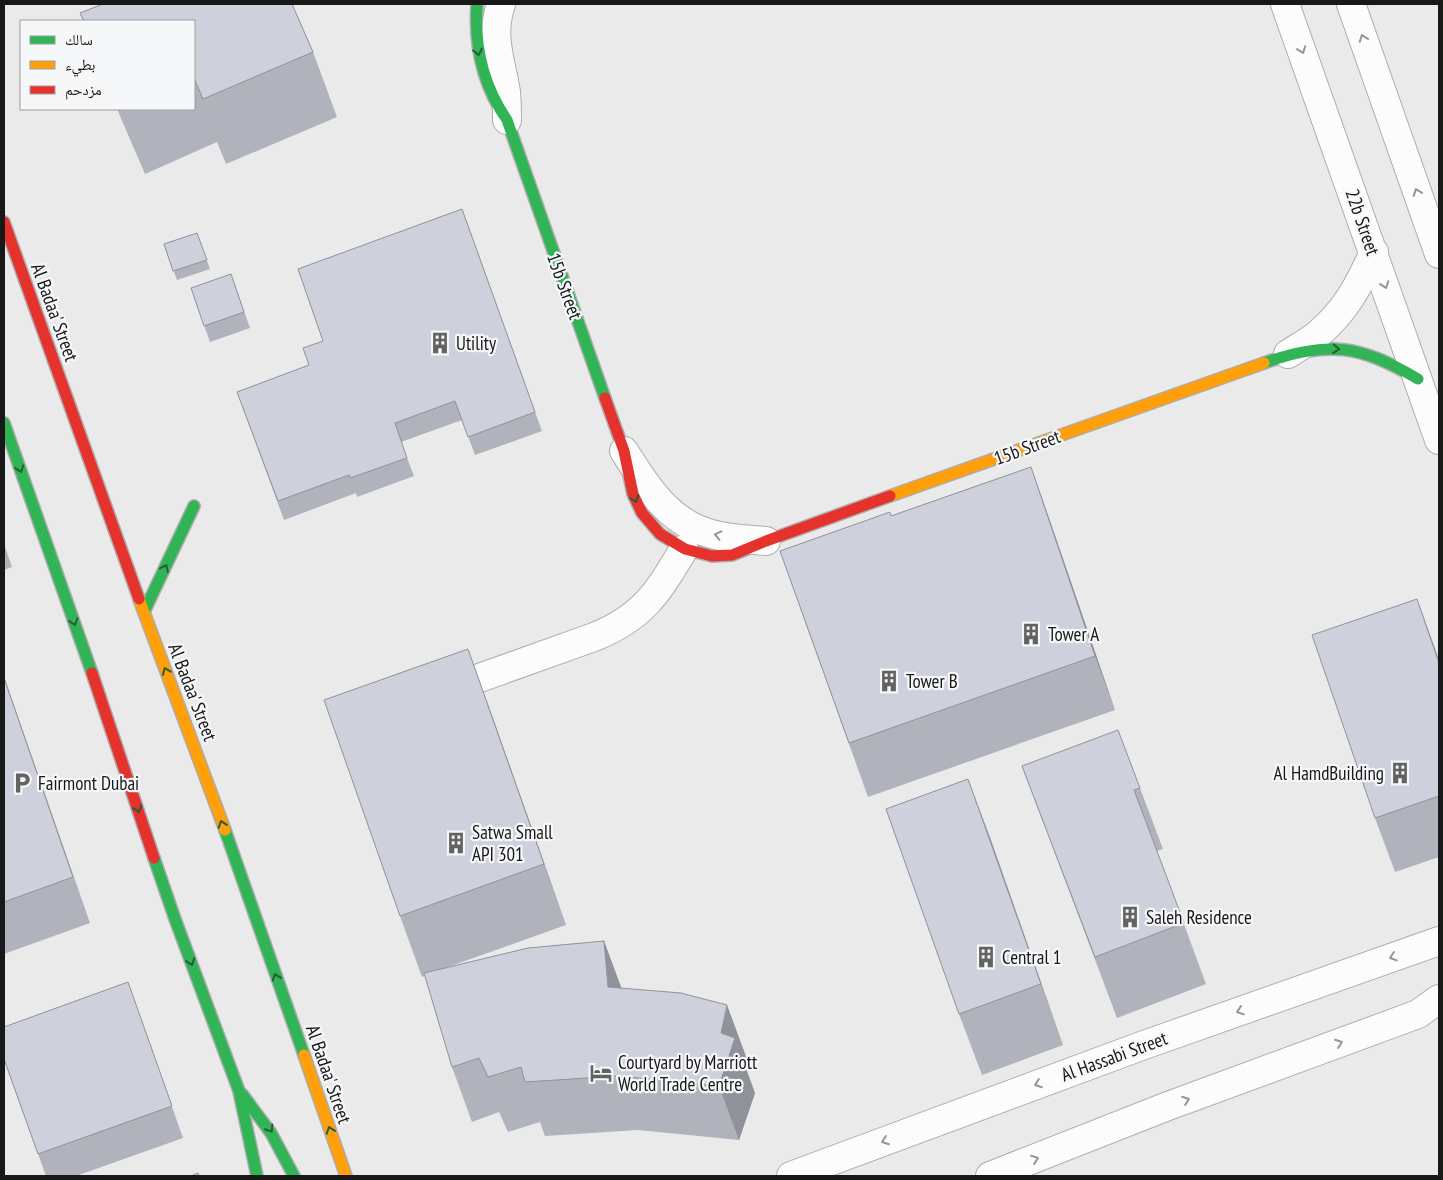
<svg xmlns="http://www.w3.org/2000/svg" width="1443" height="1180" viewBox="0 0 1443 1180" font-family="'PT Sans Narrow','Noto Naskh Arabic',sans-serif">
  <rect width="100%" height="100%" fill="#eaeaeb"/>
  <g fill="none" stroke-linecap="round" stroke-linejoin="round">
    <!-- street casing -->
    <g stroke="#adadad" stroke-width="30">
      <g id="street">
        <path d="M 501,4 C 490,37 501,60 506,92 C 507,102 507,111 507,120"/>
        <path d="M 1285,4 L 1439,440"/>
        <path d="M 1351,4 L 1439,254"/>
        <path d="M 1288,354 C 1297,348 1308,342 1317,335 C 1346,311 1359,285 1374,252"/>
        <path d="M 624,451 C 649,490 671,527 720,536 C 735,539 751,540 766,541"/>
        <path d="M 443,691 L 594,637 C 644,617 658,592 684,549"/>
        <path d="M 791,1176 L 1144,1045 L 1439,941"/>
        <path d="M 990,1176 L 1168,1106 L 1418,1014 L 1439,999"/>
      </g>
    </g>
    <!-- fast casing -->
    <g stroke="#adadad" stroke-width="14">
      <g id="fast">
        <path d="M 477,4 C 474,47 483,85 507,120 L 605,398"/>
        <path d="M 1264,363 C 1328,340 1360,345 1418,379"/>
        <path d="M 4,423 L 92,673"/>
        <path d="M 144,612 L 194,506"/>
        <path d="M 225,830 L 304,1055"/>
        <path d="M 154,858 L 175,919 L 239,1091 L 257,1176"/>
        <path d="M 242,1094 L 271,1133 L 294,1176"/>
      </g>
    </g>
    <!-- slow casing -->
    <g stroke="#adadad" stroke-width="14">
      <g id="slow">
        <path d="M 890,496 L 1264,363"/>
        <path d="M 139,599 L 225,830"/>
        <path d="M 304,1055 L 346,1176"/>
      </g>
    </g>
    <!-- jam casing -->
    <g stroke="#adadad" stroke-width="14">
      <g id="jam">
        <path d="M 4,222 L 139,599"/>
        <path d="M 605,398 L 624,451 L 633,494 L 642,513 L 660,534 L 685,549 L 712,556 L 732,555 L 766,541 L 890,496"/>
        <path d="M 92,673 L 154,858"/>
      </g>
    </g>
    <!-- street -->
    <use href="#street" stroke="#fcfcfc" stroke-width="28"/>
    <!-- fast -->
    <use href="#fast" stroke="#30b455" stroke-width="11"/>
    <!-- slow -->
    <use href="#slow" stroke="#ff9f0a" stroke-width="11"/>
    <!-- jam -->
    <use href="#jam" stroke="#e5322d" stroke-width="11"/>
  </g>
  <!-- wall -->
  <g fill="#b1b3bc">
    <path d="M 103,4 L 292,4 L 313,52 L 337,117 L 226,164 L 217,142 L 145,174 L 117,109 L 194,109 L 194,21 L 83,21 L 80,13 Z"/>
    <path d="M 462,209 L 542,431 L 475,455 L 462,420 L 401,442 L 414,476 L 357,497 L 356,493 L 284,520 L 237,392 L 309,365 Z"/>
    <path d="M 197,233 L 210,269 L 177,280 L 164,244 Z"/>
    <path d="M 231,274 L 250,328 L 210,342 L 191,288 Z"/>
    <path d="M 1031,467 L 1050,521 L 1115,710 L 868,797 L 780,551 L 891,516 Z"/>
    <path d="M 4,544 L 12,567 L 4,570 Z"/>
    <path d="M 1417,599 L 1439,660 L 1439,857 L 1395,872 L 1375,818 Z"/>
    <path d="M 4,677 L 90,923 L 4,954 Z"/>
    <path d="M 490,710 L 566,925 L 448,967 L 604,941 L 621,988 L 747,1059 L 745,1066 L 755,1093 L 739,1140 L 638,1130 L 545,1136 L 540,1122 L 508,1132 L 499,1112 L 472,1122 L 452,1067 L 425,976 L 422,977 L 400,916 Z"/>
    <path d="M 1022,766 L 1140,788 L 1163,849 L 1157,851 L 1206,984 L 1117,1018 Z"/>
    <path d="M 968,779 L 1063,1045 L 982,1075 L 959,1014 Z"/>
    <path d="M 128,982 L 183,1138 L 76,1176 L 46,1176 L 4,1059 Z"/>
  </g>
  <!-- shaded-wall -->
  <g fill="#909299">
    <path d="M 1031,467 L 1050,521 L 1115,710 L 1095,656 Z"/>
    <path d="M 1417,599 L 1439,660 L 1439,663 Z"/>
    <path d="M 468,649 L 490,710 L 566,925 L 544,864 Z"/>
    <path d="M 4,677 L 90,923 L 4,678 Z"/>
    <path d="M 968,779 L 991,840 L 1063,1045 L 1041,984 Z"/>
    <path d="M 604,941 L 624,995 L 608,987 Z"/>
    <path d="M 727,1005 L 747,1059 L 745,1066 L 755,1093 L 739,1140 L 719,1086 L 721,1033 Z"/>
  </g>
  <!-- building -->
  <g fill="#ced0db" stroke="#909299">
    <path d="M 103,4 L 292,4 L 313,52 L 203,99 L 194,78 L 194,21 L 84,21 L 80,13 Z"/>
    <path d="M 462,209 L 535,412 L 468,437 L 455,401 L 395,423 L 407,458 L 350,478 L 349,475 L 278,501 L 237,392 L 309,365 L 303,348 L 323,341 L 298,269 Z"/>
    <path d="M 197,233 L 207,260 L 173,271 L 164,244 Z"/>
    <path d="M 231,274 L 244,312 L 204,326 L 191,288 Z"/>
    <path d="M 1031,467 L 1095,656 L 849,743 L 780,551 L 890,512 L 891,516 Z"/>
    <path d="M 1417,599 L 1439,663 L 1439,796 L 1375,818 L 1312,635 Z"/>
    <path d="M 468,649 L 544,864 L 400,916 L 324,700 Z"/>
    <path d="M 4,678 L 73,877 L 4,902 Z"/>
    <path d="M 1118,730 L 1140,788 L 1134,790 L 1184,923 L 1095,957 L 1022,766 Z"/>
    <path d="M 968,779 L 1041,984 L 959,1014 L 886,809 Z"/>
    <path d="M 604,941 L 608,987 L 681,993 L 727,1005 L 721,1033 L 735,1038 L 719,1086 L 618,1076 L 525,1082 L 521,1067 L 488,1077 L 479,1058 L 452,1067 L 424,973 L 528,948 Z"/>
    <path d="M 128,982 L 172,1106 L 38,1154 L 4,1059 L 4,1027 Z"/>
    <path d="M 198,1173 L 199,1176 L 191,1176 Z"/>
  </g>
  <!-- one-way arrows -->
  <defs><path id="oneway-chevron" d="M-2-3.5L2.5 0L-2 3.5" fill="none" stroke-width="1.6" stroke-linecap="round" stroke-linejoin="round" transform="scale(1.25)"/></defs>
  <g stroke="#959596">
    <use href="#oneway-chevron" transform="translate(1363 38) rotate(-110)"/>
    <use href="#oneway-chevron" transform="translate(1302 50) rotate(70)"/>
    <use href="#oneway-chevron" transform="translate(1417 192) rotate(-110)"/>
    <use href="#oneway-chevron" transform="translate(1385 285) rotate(71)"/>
    <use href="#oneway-chevron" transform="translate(718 535) rotate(-167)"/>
    <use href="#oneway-chevron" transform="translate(1393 957) rotate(161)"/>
    <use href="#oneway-chevron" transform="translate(1240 1011) rotate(161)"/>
    <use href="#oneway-chevron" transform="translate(1339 1043) rotate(-20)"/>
    <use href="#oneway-chevron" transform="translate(1038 1084) rotate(160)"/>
    <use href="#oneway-chevron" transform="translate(1186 1100) rotate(-20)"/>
    <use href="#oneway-chevron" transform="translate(885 1141) rotate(160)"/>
    <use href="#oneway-chevron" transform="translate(1035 1159) rotate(-21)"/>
  </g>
  <g stroke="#235e34">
    <use href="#oneway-chevron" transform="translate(478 52) rotate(79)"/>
    <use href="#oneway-chevron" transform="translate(1336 349) rotate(5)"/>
    <use href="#oneway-chevron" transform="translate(20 469) rotate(71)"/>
    <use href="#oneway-chevron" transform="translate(635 499) rotate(69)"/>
    <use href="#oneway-chevron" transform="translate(165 568) rotate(-65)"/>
    <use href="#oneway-chevron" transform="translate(74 622) rotate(71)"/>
    <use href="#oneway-chevron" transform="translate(166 671) rotate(-111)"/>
    <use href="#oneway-chevron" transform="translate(138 809) rotate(71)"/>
    <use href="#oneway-chevron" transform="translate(222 824) rotate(-109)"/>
    <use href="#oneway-chevron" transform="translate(191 962) rotate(70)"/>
    <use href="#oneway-chevron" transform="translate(276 977) rotate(-109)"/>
    <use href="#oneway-chevron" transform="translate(270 1129) rotate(57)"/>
    <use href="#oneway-chevron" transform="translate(330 1130) rotate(-109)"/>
  </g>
  <!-- icons -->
  <defs>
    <g id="building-bare" transform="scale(1.725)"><path d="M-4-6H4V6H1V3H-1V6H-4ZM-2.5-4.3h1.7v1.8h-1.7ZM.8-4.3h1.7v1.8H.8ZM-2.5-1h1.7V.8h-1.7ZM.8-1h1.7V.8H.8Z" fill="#626262" stroke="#f6f7f9" stroke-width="2.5" paint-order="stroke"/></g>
    <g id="parking-bare" transform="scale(1.725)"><path d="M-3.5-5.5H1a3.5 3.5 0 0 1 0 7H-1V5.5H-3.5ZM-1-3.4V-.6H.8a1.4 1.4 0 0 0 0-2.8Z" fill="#626262" stroke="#f6f7f9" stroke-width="2.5" paint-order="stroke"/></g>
    <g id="hotel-bare" transform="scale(1.725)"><path d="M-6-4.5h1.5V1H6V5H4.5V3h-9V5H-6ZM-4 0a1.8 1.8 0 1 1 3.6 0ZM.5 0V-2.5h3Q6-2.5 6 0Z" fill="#626262" stroke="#f6f7f9" stroke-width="2.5" paint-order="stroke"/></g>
  </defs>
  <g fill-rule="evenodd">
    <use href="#building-bare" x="440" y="343"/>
    <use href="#building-bare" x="1031" y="634"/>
    <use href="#building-bare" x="889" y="681"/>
    <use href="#building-bare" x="1400" y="773"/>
    <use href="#parking-bare" x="22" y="783"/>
    <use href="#building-bare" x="456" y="843"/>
    <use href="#building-bare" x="1130" y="917"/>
    <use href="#building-bare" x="986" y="957"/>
    <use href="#hotel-bare" x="601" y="1073"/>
  </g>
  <g text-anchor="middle" stroke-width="4.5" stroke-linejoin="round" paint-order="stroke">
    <!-- street labels -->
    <g font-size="19" fill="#181819" stroke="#f6f7f9">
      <text transform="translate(1363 222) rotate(71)" y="7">22b Street</text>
      <text transform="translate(565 286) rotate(70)" y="7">15b Street</text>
      <text transform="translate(55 312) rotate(70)" y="7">Al Badaa' Street</text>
      <text transform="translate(1027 447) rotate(-20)" y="7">15b Street</text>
      <text transform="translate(193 692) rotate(69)" y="7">Al Badaa' Street</text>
      <text transform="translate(1114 1056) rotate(-20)" y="7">Al Hassabi Street</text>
      <text transform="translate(329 1074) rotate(71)" y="7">Al Badaa' Street</text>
    </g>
    <!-- poi labels -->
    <g font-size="19" fill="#181819" stroke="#f6f7f9" text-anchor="start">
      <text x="456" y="350">Utility</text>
      <text x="1048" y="641">Tower A</text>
      <text x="906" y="688">Tower B</text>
      <text x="1384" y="780" text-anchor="end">Al HamdBuilding</text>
      <text x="38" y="790">Fairmont Dubai</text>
      <text x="472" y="839">Satwa Small<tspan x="472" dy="22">API 301</tspan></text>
      <text x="1146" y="924">Saleh Residence</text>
      <text x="1002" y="964">Central 1</text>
      <text x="618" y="1069">Courtyard by Marriott<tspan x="618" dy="22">World Trade Centre</tspan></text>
    </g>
  </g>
  <!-- border -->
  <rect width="1443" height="1180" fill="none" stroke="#181819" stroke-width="10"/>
  <!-- legend -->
  <rect x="20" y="20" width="175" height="90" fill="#f6f7f9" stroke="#9d9e9f"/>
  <rect x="30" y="36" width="25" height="8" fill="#30b455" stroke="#9d9e9f"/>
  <text x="65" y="45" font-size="15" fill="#181819">سالك</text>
  <rect x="30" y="61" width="25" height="8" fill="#ff9f0a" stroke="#9d9e9f"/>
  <text x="65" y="70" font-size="15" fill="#181819">بطيء</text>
  <rect x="30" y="86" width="25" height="8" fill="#e5322d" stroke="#9d9e9f"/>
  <text x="65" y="95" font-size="15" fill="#181819">مزدحم</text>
</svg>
